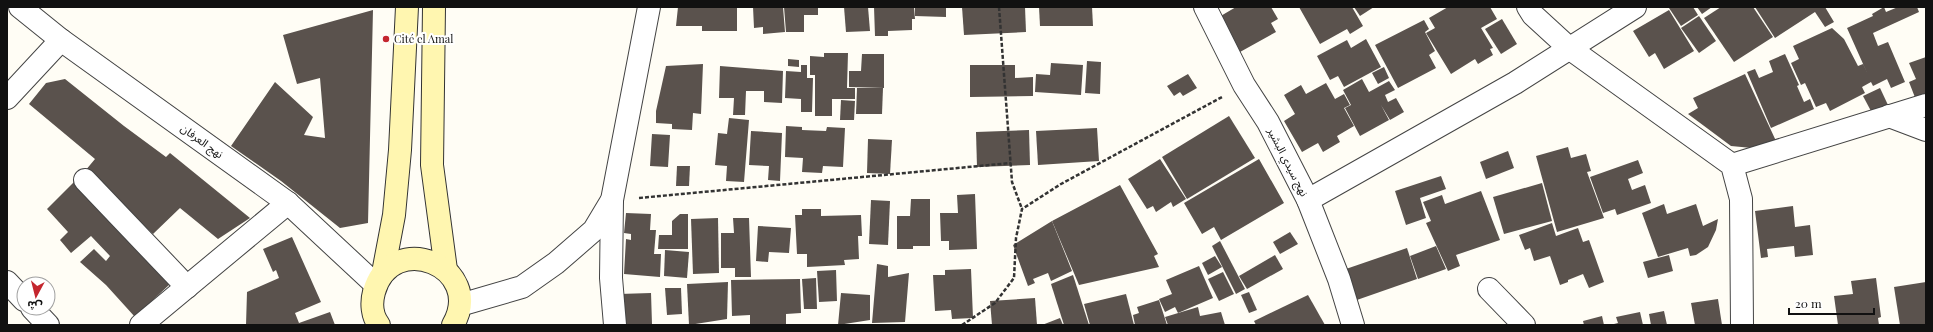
<svg xmlns="http://www.w3.org/2000/svg" width="1933" height="332" viewBox="0 0 1933 332" font-family="'Playfair Display','Noto Sans Arabic',serif">
  <rect width="100%" height="100%" fill="#fffdf5"/>
  <!-- building -->
  <g fill="#5a524d">
    <path d="M 678,7 L 737,7 L 737,31 L 702,31 L 702,26 L 676,26 Z"/>
    <path d="M 753,7 L 783,7 L 785,32 L 763,34 L 763,27 L 754,28 Z"/>
    <path d="M 784,7 L 818,7 L 818,15 L 804,15 L 804,32 L 786,32 Z"/>
    <path d="M 844,7 L 868,7 L 870,31 L 846,32 Z"/>
    <path d="M 874,7 L 914,7 L 915,19 L 912,19 L 912,30 L 888,31 L 888,36 L 875,36 Z"/>
    <path d="M 915,7 L 946,7 L 946,17 L 915,16 Z"/>
    <path d="M 962,7 L 1025,7 L 1026,32 L 964,35 Z"/>
    <path d="M 1039,7 L 1092,7 L 1093,26 L 1040,26 Z"/>
    <path d="M 1236,7 L 1271,7 L 1278,19 L 1271,23 L 1276,32 L 1240,52 L 1219,17 Z"/>
    <path d="M 1299,7 L 1352,7 L 1363,26 L 1350,34 L 1347,29 L 1320,44 Z"/>
    <path d="M 1354,7 L 1374,7 L 1360,16 Z"/>
    <path d="M 1448,7 L 1490,7 L 1497,19 L 1481,28 L 1493,48 L 1490,49 L 1493,55 L 1478,64 L 1475,59 L 1451,74 L 1426,33 L 1435,28 L 1429,18 Z"/>
    <path d="M 1672,7 L 1693,7 L 1698,15 L 1681,26 L 1669,8 Z"/>
    <path d="M 1697,7 L 1712,7 L 1702,14 Z"/>
    <path d="M 1721,7 L 1753,7 L 1773,37 L 1734,62 L 1704,18 Z"/>
    <path d="M 1755,7 L 1825,7 L 1834,22 L 1825,27 L 1815,12 L 1775,38 Z"/>
    <path d="M 1884,7 L 1886,12 L 1898,7 L 1917,7 L 1919,12 L 1873,33 L 1878,46 L 1888,42 L 1905,82 L 1891,88 L 1887,79 L 1873,86 L 1871,82 L 1862,87 L 1865,93 L 1830,111 L 1826,103 L 1816,107 L 1805,83 L 1801,85 L 1791,63 L 1799,59 L 1793,46 L 1832,28 L 1844,39 L 1858,66 L 1863,64 L 1868,75 L 1847,28 L 1873,16 L 1872,14 Z"/>
    <path d="M 373,10 L 368,223 L 340,228 L 281,181 L 231,146 L 275,82 L 313,117 L 304,135 L 325,138 L 320,78 L 297,84 L 283,35 Z"/>
    <path d="M 1669,10 L 1694,51 L 1664,69 L 1655,53 L 1649,57 L 1633,31 Z"/>
    <path d="M 1699,16 L 1716,41 L 1699,53 L 1681,28 Z"/>
    <path d="M 1502,19 L 1517,44 L 1501,54 L 1485,29 Z"/>
    <path d="M 1424,20 L 1429,29 L 1425,32 L 1435,51 L 1429,55 L 1436,68 L 1398,88 L 1375,45 Z"/>
    <path d="M 1366,39 L 1381,67 L 1344,87 L 1338,76 L 1330,80 L 1317,56 L 1347,40 L 1351,48 Z"/>
    <path d="M 824,53 L 848,53 L 847,88 L 855,88 L 855,99 L 832,99 L 832,116 L 815,116 L 815,75 L 810,75 L 810,56 L 824,57 Z"/>
    <path d="M 862,54 L 884,54 L 884,88 L 849,87 L 849,71 L 861,71 Z"/>
    <path d="M 1785,54 L 1799,85 L 1797,86 L 1804,102 L 1810,99 L 1814,109 L 1771,128 L 1747,72 L 1755,69 L 1759,78 L 1773,72 L 1769,61 Z"/>
    <path d="M 1926,57 L 1926,96 L 1916,100 L 1909,82 L 1916,79 L 1909,63 Z"/>
    <path d="M 788,59 L 799,60 L 799,67 L 788,66 Z"/>
    <path d="M 1087,61 L 1101,62 L 1100,94 L 1085,93 Z"/>
    <path d="M 1051,63 L 1083,65 L 1081,95 L 1035,92 L 1036,74 L 1050,75 Z"/>
    <path d="M 703,64 L 701,114 L 693,113 L 692,130 L 672,129 L 672,124 L 656,123 L 656,111 L 666,66 Z"/>
    <path d="M 801,65 L 807,65 L 807,78 L 813,78 L 812,112 L 801,112 L 801,99 L 785,98 L 786,71 L 801,72 Z"/>
    <path d="M 970,65 L 1015,65 L 1015,78 L 1033,77 L 1033,96 L 970,97 Z"/>
    <path d="M 720,66 L 783,71 L 782,103 L 764,102 L 764,91 L 746,91 L 745,115 L 733,115 L 734,98 L 719,98 Z"/>
    <path d="M 1384,67 L 1389,78 L 1378,84 L 1372,73 Z"/>
    <path d="M 1188,74 L 1197,88 L 1183,96 L 1180,92 L 1174,96 L 1167,86 Z"/>
    <path d="M 1745,74 L 1776,141 L 1773,150 L 1731,146 L 1688,114 L 1698,108 L 1693,98 Z"/>
    <path d="M 65,79 L 124,126 L 166,157 L 170,153 L 250,218 L 218,239 L 180,208 L 153,234 L 85,171 L 95,159 L 29,104 L 46,83 Z"/>
    <path d="M 1362,79 L 1369,92 L 1389,81 L 1395,90 L 1385,95 L 1388,102 L 1396,98 L 1404,112 L 1390,120 L 1381,105 L 1389,120 L 1360,136 L 1345,108 L 1351,105 L 1343,90 Z"/>
    <path d="M 1326,83 L 1335,99 L 1344,94 L 1350,105 L 1344,108 L 1354,126 L 1337,136 L 1340,142 L 1323,152 L 1318,143 L 1302,152 L 1284,121 L 1295,114 L 1284,95 L 1301,85 L 1306,94 Z"/>
    <path d="M 857,88 L 883,88 L 882,114 L 856,114 Z"/>
    <path d="M 1880,88 L 1888,105 L 1872,113 L 1863,96 Z"/>
    <path d="M 841,100 L 855,101 L 854,120 L 840,120 Z"/>
    <path d="M 1229,116 L 1255,158 L 1187,199 L 1162,157 Z"/>
    <path d="M 729,118 L 749,120 L 744,182 L 726,181 L 727,166 L 715,165 L 718,133 L 727,134 Z"/>
    <path d="M 786,126 L 802,127 L 802,130 L 826,131 L 827,127 L 845,128 L 843,167 L 823,166 L 822,173 L 802,172 L 803,158 L 785,157 Z"/>
    <path d="M 1097,128 L 1099,161 L 1038,165 L 1036,131 Z"/>
    <path d="M 1029,130 L 1030,165 L 977,167 L 976,132 Z"/>
    <path d="M 751,131 L 782,133 L 780,181 L 768,180 L 769,166 L 749,165 Z"/>
    <path d="M 652,134 L 670,135 L 668,167 L 650,166 Z"/>
    <path d="M 868,139 L 892,140 L 890,174 L 867,173 Z"/>
    <path d="M 1568,147 L 1571,158 L 1586,154 L 1591,171 L 1587,172 L 1604,218 L 1557,232 L 1536,156 Z"/>
    <path d="M 1508,151 L 1514,168 L 1486,179 L 1480,162 Z"/>
    <path d="M 1160,159 L 1186,199 L 1173,207 L 1171,202 L 1156,212 L 1153,206 L 1147,209 L 1128,179 Z"/>
    <path d="M 1259,159 L 1284,203 L 1221,240 L 1214,227 L 1202,234 L 1184,203 Z"/>
    <path d="M 1638,160 L 1643,173 L 1628,179 L 1632,190 L 1645,185 L 1651,203 L 1617,215 L 1615,209 L 1603,213 L 1590,177 Z"/>
    <path d="M 677,166 L 690,166 L 689,186 L 676,186 Z"/>
    <path d="M 1441,176 L 1446,189 L 1420,198 L 1426,218 L 1406,225 L 1395,191 Z"/>
    <path d="M 75,181 L 170,284 L 135,317 L 106,285 L 80,262 L 94,249 L 106,261 L 110,256 L 91,236 L 71,253 L 60,240 L 68,232 L 47,209 Z"/>
    <path d="M 1542,183 L 1552,221 L 1504,234 L 1493,197 Z"/>
    <path d="M 1120,185 L 1158,254 L 1154,256 L 1159,267 L 1079,285 L 1052,221 Z"/>
    <path d="M 1481,191 L 1500,240 L 1456,255 L 1460,266 L 1448,271 L 1426,223 L 1431,221 L 1423,202 L 1442,195 L 1445,204 Z"/>
    <path d="M 975,194 L 977,249 L 949,250 L 949,241 L 941,241 L 940,213 L 958,213 L 957,195 Z"/>
    <path d="M 911,199 L 930,199 L 930,246 L 913,246 L 913,249 L 897,249 L 897,216 L 910,216 Z"/>
    <path d="M 871,200 L 890,201 L 888,245 L 869,244 Z"/>
    <path d="M 1664,204 L 1667,214 L 1696,204 L 1703,226 L 1718,219 L 1716,230 L 1708,247 L 1696,255 L 1690,256 L 1688,248 L 1658,257 L 1642,213 Z"/>
    <path d="M 1793,206 L 1795,227 L 1810,225 L 1813,255 L 1795,257 L 1794,246 L 1767,249 L 1768,257 L 1761,258 L 1755,211 Z"/>
    <path d="M 802,209 L 821,209 L 821,216 L 861,215 L 862,236 L 858,236 L 859,259 L 844,260 L 845,265 L 807,267 L 807,254 L 797,254 L 795,215 L 802,215 Z"/>
    <path d="M 626,213 L 651,214 L 650,230 L 656,230 L 654,254 L 661,254 L 660,277 L 624,274 L 626,239 L 631,240 L 631,234 L 624,233 Z"/>
    <path d="M 680,214 L 688,214 L 688,249 L 658,249 L 659,235 L 672,235 L 672,221 Z"/>
    <path d="M 718,218 L 719,273 L 693,274 L 691,219 Z"/>
    <path d="M 733,218 L 749,218 L 751,277 L 735,277 L 735,268 L 721,268 L 721,233 L 734,233 Z"/>
    <path d="M 1052,221 L 1072,271 L 1051,281 L 1048,273 L 1033,279 L 1035,283 L 1028,286 L 1013,245 Z"/>
    <path d="M 1552,223 L 1556,236 L 1578,228 L 1583,242 L 1589,240 L 1604,282 L 1589,288 L 1583,274 L 1568,280 L 1568,282 L 1560,285 L 1550,256 L 1534,261 L 1530,248 L 1525,250 L 1519,235 Z"/>
    <path d="M 758,226 L 791,228 L 789,253 L 769,252 L 768,262 L 756,261 Z"/>
    <path d="M 1290,232 L 1298,244 L 1280,254 L 1273,242 Z"/>
    <path d="M 292,237 L 321,302 L 295,313 L 299,323 L 330,312 L 335,325 L 246,325 L 247,292 L 279,278 L 276,270 L 273,272 L 263,249 Z"/>
    <path d="M 1220,241 L 1245,289 L 1236,294 L 1212,246 Z"/>
    <path d="M 1436,246 L 1446,269 L 1418,279 L 1410,256 Z"/>
    <path d="M 1407,248 L 1417,279 L 1354,301 L 1343,270 Z"/>
    <path d="M 665,250 L 689,252 L 687,278 L 664,276 Z"/>
    <path d="M 1275,255 L 1283,269 L 1247,289 L 1239,276 Z"/>
    <path d="M 1669,255 L 1673,271 L 1648,278 L 1643,262 Z"/>
    <path d="M 1215,256 L 1222,267 L 1208,275 L 1202,263 Z"/>
    <path d="M 877,264 L 888,266 L 888,277 L 909,273 L 905,322 L 872,323 Z"/>
    <path d="M 1199,266 L 1213,298 L 1178,313 L 1175,307 L 1165,312 L 1159,299 L 1172,294 L 1166,280 Z"/>
    <path d="M 971,269 L 973,318 L 952,319 L 951,310 L 935,311 L 933,275 L 945,275 L 945,270 Z"/>
    <path d="M 836,270 L 837,301 L 819,302 L 817,271 Z"/>
    <path d="M 1223,272 L 1234,294 L 1219,301 L 1208,279 Z"/>
    <path d="M 1073,275 L 1089,325 L 1064,325 L 1051,284 Z"/>
    <path d="M 816,278 L 817,309 L 804,309 L 802,279 Z"/>
    <path d="M 1876,278 L 1881,317 L 1878,318 L 1879,325 L 1838,325 L 1834,296 L 1853,294 L 1851,281 Z"/>
    <path d="M 800,279 L 801,313 L 786,314 L 786,325 L 750,325 L 750,315 L 732,316 L 731,280 Z"/>
    <path d="M 728,282 L 727,319 L 689,325 L 687,284 Z"/>
    <path d="M 1926,282 L 1926,325 L 1900,325 L 1894,287 Z"/>
    <path d="M 665,288 L 681,288 L 682,314 L 667,315 Z"/>
    <path d="M 1249,292 L 1257,310 L 1249,313 L 1241,295 Z"/>
    <path d="M 651,293 L 652,325 L 620,325 L 619,294 Z"/>
    <path d="M 841,293 L 870,295 L 870,320 L 838,325 Z"/>
    <path d="M 1126,294 L 1134,325 L 1090,325 L 1084,304 Z"/>
    <path d="M 1308,295 L 1325,325 L 1256,325 L 1254,321 Z"/>
    <path d="M 1035,298 L 1037,325 L 992,325 L 990,301 Z"/>
    <path d="M 1718,299 L 1722,325 L 1695,325 L 1691,303 Z"/>
    <path d="M 1159,300 L 1167,325 L 1135,325 L 1133,315 L 1139,313 L 1137,307 Z"/>
    <path d="M 1198,307 L 1200,316 L 1221,312 L 1225,325 L 1168,325 L 1165,317 Z"/>
    <path d="M 1664,311 L 1667,325 L 1651,325 L 1649,314 Z"/>
    <path d="M 1640,312 L 1643,325 L 1610,325 L 1618,323 L 1616,317 Z"/>
    <path d="M 1602,316 L 1604,325 L 1584,325 L 1583,321 Z"/>
    <path d="M 1060,318 L 1063,325 L 1042,325 Z"/>
  </g>
  <g fill="none" stroke-linecap="round" stroke-linejoin="round">
    <!-- minor casing -->
    <g stroke="#444" stroke-width="24">
      <g id="minor">
        <path d="M 20,7 L 61,40 L 288,203 L 376,285"/>
        <path d="M 1205,7 L 1244,85 L 1268,122 L 1308,200 L 1339,279 L 1353,325"/>
        <path d="M 1528,7 L 1533,15 L 1569,48 L 1732,165 L 1741,199 L 1742,325"/>
        <path d="M 7,98 L 61,40"/>
        <path d="M 1889,116 L 1926,130"/>
        <path d="M 1732,165 L 1926,105"/>
        <path d="M 85,180 L 187,287"/>
        <path d="M 612,200 L 611,278 L 615,325"/>
        <path d="M 1308,200 L 1515,83 L 1635,7"/>
        <path d="M 7,282 L 24,300"/>
        <path d="M 1489,289 L 1524,325"/>
        <path d="M 460,305 L 522,287 L 556,263 L 594,230 L 612,200 L 649,7"/>
        <path d="M 32,308 L 48,325"/>
        <path d="M 141,325 L 288,203"/>
      </g>
    </g>
    <!-- secondary casing -->
    <g stroke="#333" stroke-width="24">
      <g id="secondary">
        <path d="M 434,7 L 432,165 L 446,270"/>
        <path d="M 383,273 L 394,215 L 400,150 L 407,7"/>
        <path d="M 379,325 C 372,316 371,303 374,292 C 392,228 486,267 453,325"/>
      </g>
    </g>
    <!-- path -->
    <g stroke="#333" stroke-width="2.5" stroke-dasharray="4 2" stroke-linecap="butt">
      <path d="M 999,7 L 1012,182 L 1022,209"/>
      <path d="M 639,198 L 1011,163"/>
      <path d="M 962,325 L 995,303 L 1014,278 L 1016,238 L 1022,209 L 1061,184 L 1222,97"/>
    </g>
    <!-- minor -->
    <use href="#minor" stroke="#fff" stroke-width="22"/>
    <!-- secondary -->
    <use href="#secondary" stroke="#fff6b0" stroke-width="22"/>
  </g>
  <!-- markers -->
  <circle fill="#c4262e" stroke="#fff" stroke-width="1.5" cx="386" cy="39" r="4"/>
  <g text-anchor="middle" stroke-width="4" stroke-linejoin="round" paint-order="stroke">
    <!-- poi labels -->
    <g font-size="11" fill="#111" stroke="#fff" text-anchor="start">
      <text x="394" y="43">Cité el Amal</text>
    </g>
    <!-- street labels -->
    <g font-size="11" fill="#111" stroke="#fff">
      <text transform="translate(202 141) rotate(36)" y="4">نهج العرفان</text>
      <text transform="translate(1288 162) rotate(63)" y="4">نهج سيدي البشير</text>
    </g>
  </g>
  <!-- border -->
  <rect width="1933" height="332" fill="none" stroke="#111111" stroke-width="16"/>
  <!-- north arrow -->
  <g transform="translate(36 296) rotate(187)"><circle r="19" fill="#ffffff" stroke="#a0a0a0"/>
  <path d="M0-3L7 15L0 10L-7 15Z" fill="#c4262e"/>
  <text y="-6" font-size="11" font-weight="bold" text-anchor="middle" fill="#111111">ش</text>
  </g>
  <!-- scale -->
  <path d="M1789 308v6h85v-6" fill="none" stroke="#111111" stroke-width="2"/>
  <text x="1795" y="308" font-size="12" fill="#111111" stroke="#ffffff" stroke-width="3" paint-order="stroke">20 m</text>
</svg>
